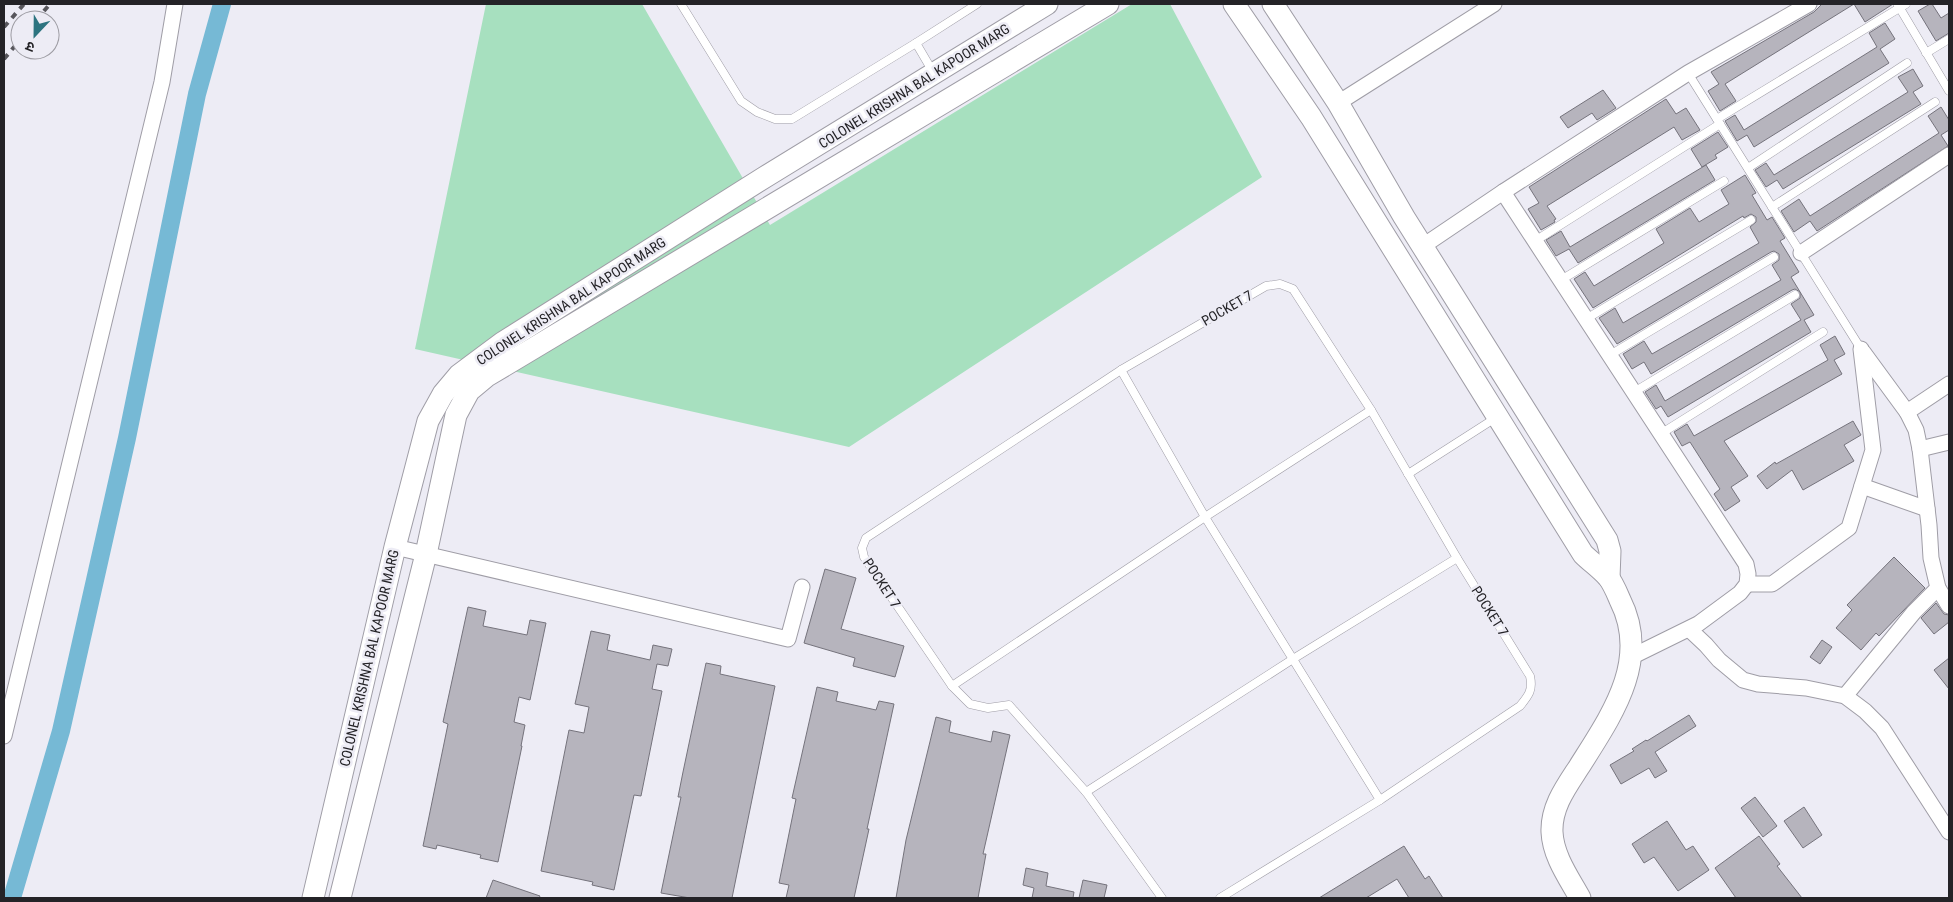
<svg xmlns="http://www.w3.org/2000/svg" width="1953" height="902" viewBox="0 0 1953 902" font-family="'Roboto Condensed','Noto Sans Devanagari',sans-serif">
  <rect width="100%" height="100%" fill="#edecf5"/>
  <!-- green -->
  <path fill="#a7e0bf" d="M 486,4 L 642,4 L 770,225 L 1132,4 L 1170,4 L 1262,177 L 849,447 L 415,349 Z"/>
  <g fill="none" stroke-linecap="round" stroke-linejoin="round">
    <!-- canal -->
    <path stroke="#76b9d5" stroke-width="18" d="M 12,898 L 61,731 L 127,438 L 197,94 L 222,4"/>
  </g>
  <!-- building -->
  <g fill="#b6b4bd" stroke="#75737c">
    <path d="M 1822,4 L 1893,4 L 1865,22 L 1854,4 L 1725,84 L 1736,101 L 1720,111 L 1708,91 L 1719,84 L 1711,72 L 1814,12 Z"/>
    <path d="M 1930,4 L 1932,4 L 1941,18 L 1949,13 L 1949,33 L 1936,41 L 1918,11 Z"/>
    <path d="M 1885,23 L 1895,39 L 1880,49 L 1889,63 L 1754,147 L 1747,135 L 1737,141 L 1725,121 L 1735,115 L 1744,130 L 1877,47 L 1869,33 Z"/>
    <path d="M 1913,69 L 1923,86 L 1913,92 L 1921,104 L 1783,189 L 1777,180 L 1766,187 L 1755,170 L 1766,163 L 1774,175 L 1908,92 L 1898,77 Z"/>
    <path d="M 1603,90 L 1616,108 L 1597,120 L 1592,113 L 1568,128 L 1560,117 Z"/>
    <path d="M 1666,99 L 1676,114 L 1686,108 L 1700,130 L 1682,140 L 1674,127 L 1547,206 L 1556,219 L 1554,220 L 1555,222 L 1541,230 L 1528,209 L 1539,203 L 1529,187 Z"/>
    <path d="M 1941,107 L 1949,120 L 1949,130 L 1941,135 L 1948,146 L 1817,231 L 1810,221 L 1794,232 L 1781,211 L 1799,199 L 1810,216 L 1939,133 L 1928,116 Z"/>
    <path d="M 1718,132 L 1728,147 L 1715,155 L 1717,158 L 1702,167 L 1691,149 Z"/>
    <path d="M 1706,165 L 1715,180 L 1578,263 L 1569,249 L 1556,256 L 1546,240 L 1561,231 L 1570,247 Z"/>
    <path d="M 1745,175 L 1756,193 L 1752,195 L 1767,220 L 1772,217 L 1785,238 L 1780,241 L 1799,272 L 1791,277 L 1814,315 L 1804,320 L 1811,332 L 1668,417 L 1661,406 L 1656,409 L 1645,392 L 1656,385 L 1665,401 L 1801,320 L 1791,304 L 1800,298 L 1800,292 L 1795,289 L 1792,290 L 1651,374 L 1644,362 L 1632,369 L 1623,354 L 1644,341 L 1652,354 L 1781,280 L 1772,265 L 1779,260 L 1779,254 L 1774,251 L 1771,252 L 1617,344 L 1599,318 L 1615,308 L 1623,323 L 1759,243 L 1750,227 L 1756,222 L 1756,217 L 1751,214 L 1744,218 L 1743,216 L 1593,308 L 1574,279 L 1585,272 L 1594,286 L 1664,243 L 1656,229 L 1690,208 L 1699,222 L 1729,204 L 1721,190 Z"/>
    <path d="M 1835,336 L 1845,354 L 1834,360 L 1842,374 L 1724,441 L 1748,476 L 1731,487 L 1740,501 L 1725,511 L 1714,494 L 1720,489 L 1690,442 L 1682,446 L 1674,432 L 1687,424 L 1694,436 L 1828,360 L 1820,345 Z"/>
    <path d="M 1853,421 L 1861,435 L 1844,445 L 1854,461 L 1803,490 L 1792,470 L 1767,489 L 1757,476 L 1775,462 L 1776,464 Z"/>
    <path d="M 1894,557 L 1925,588 L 1879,636 L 1876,633 L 1861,650 L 1836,628 L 1852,610 L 1847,605 Z"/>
    <path d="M 825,569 L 856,578 L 841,629 L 904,646 L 895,677 L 853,666 L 855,658 L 804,643 Z"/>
    <path d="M 1936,603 L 1944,614 L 1949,615 L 1949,622 L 1934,634 L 1921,618 Z"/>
    <path d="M 468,607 L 486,611 L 483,626 L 527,635 L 530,620 L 546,623 L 530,700 L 519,697 L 514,722 L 525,725 L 521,746 L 522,746 L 498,862 L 480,858 L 481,855 L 437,845 L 436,849 L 423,846 L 448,724 L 443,722 Z"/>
    <path d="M 591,631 L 610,635 L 607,650 L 650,660 L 653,645 L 672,649 L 668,666 L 657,664 L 652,689 L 662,691 L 641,796 L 634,795 L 614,890 L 592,885 L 593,882 L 541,871 L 569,730 L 584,733 L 589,707 L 575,704 Z"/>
    <path d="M 1822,640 L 1832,647 L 1820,664 L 1810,657 Z"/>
    <path d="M 1949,658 L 1949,689 L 1934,670 Z"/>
    <path d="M 706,663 L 721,666 L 720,674 L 775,686 L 732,898 L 690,898 L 661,893 L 681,797 L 678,797 L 683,772 Z"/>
    <path d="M 817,687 L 838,692 L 836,701 L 876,710 L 879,701 L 894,704 L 867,829 L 869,829 L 854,898 L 786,898 L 789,885 L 779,883 L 796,799 L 792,798 Z"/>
    <path d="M 1689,715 L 1696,726 L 1655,752 L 1667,771 L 1655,778 L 1649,768 L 1621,784 L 1610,765 L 1634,751 L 1632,749 L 1646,740 L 1647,741 Z"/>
    <path d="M 936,717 L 951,721 L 949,732 L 991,742 L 993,731 L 1010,735 L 983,854 L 986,854 L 978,898 L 896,898 L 906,840 Z"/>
    <path d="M 1755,797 L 1777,826 L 1763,837 L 1741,808 Z"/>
    <path d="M 1804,807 L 1822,835 L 1803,848 L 1784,821 Z"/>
    <path d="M 1667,821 L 1686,850 L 1693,846 L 1709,870 L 1678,891 L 1654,857 L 1644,863 L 1632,844 Z"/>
    <path d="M 1759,836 L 1780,864 L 1777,866 L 1802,898 L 1736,898 L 1715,868 Z"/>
    <path d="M 1404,846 L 1425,879 L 1429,876 L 1443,898 L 1409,898 L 1397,879 L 1366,898 L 1319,898 Z"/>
    <path d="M 1026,868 L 1048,873 L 1046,886 L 1074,892 L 1073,898 L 1032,898 L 1034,888 L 1023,885 Z"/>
    <path d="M 493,880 L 540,896 L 539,898 L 486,898 Z"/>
    <path d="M 1083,880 L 1107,885 L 1104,898 L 1079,898 Z"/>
  </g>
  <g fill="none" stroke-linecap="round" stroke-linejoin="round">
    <!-- lane casing -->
    <g stroke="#9f9da6" stroke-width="9">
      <g id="lane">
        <path d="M 681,4 L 741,101 L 757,112 L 775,119 L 792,119 L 916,43 L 977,4"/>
        <path d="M 1898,5 L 1949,91"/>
        <path d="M 916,43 L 933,72"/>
        <path d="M 1926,53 L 1949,39"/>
        <path d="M 1688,73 L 1861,349"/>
        <path d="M 1717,119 L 1906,4"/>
        <path d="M 1748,168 L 1907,63"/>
        <path d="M 1772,207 L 1935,102"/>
        <path d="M 1535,241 L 1720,124"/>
        <path d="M 1561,280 L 1724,181"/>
        <path d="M 1586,319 L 1751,220"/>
        <path d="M 1610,355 L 1774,257"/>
        <path d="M 1121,370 L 1205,517 L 1380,800"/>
        <path d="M 1634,392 L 1795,295"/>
        <path d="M 1662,433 L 1823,332"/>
        <path d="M 1408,474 L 1497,417"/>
        <path d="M 952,686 L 1205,517 L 1371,410"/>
        <path d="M 1086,792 L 1293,659 L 1457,558"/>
        <path d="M 1162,898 L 1086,792 L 1009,705 L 988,708 L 970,704 L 952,686 L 864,557 L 862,548 L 866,538 L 1121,370 L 1266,286 L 1280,284 L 1293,289 L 1371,410 L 1457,558 L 1530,676 C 1533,690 1529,695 1520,706 L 1380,800 L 1220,898"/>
      </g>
    </g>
    <!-- street casing -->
    <g stroke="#9f9da6" stroke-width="17">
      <g id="street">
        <path d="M 1338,103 L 1494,4"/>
        <path d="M 1503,192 L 1746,564 L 1748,574 L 1747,584 L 1740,593 L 1698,624 L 1631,657"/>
        <path d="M 1423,246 L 1503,192 L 1688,73 L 1809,4"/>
        <path d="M 1801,253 L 1949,155"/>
        <path d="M 1863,352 L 1907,412 L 1916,430 L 1920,449 L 1929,525 L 1931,558 L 1938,588 L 1949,606"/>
        <path d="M 1907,412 L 1949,384"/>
        <path d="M 1920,449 L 1949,442"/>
        <path d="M 1862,486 L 1927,509"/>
        <path d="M 395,547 L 788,639 L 802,587"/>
        <path d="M 1747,584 L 1772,584 L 1849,528 L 1873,450 L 1861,349"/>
        <path d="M 1689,629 L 1706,645 L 1719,660 L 1743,680 L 1758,684 L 1806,688 L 1845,696 L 1865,711 L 1882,728 L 1949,832"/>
        <path d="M 1845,696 L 1914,612 L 1938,588"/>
        <path d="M 4,736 L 162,82 L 175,4"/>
      </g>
    </g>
    <!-- secondary casing -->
    <g stroke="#9f9da6" stroke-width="23">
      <g id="secondary">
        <path d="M 1234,4 L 1311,117 L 1583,554 C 1591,562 1600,568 1608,577 C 1613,583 1617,593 1620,600 C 1651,661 1611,716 1579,767 C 1566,787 1551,807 1552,832 C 1553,856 1569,878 1580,898"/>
        <path d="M 1273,4 L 1338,103 L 1404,217 L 1607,540 L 1610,551 L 1609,578"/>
        <path d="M 313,898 L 395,547 L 428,421 L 443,394 L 459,375 L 502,343 L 765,177 L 1047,4"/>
        <path d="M 340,898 L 426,554 L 456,415 L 469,391 L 487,376 L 1108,4"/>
      </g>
    </g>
    <!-- lane -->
    <use href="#lane" stroke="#fff" stroke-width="8"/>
    <!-- street -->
    <use href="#street" stroke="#fff" stroke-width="15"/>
    <!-- secondary -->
    <use href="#secondary" stroke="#fff" stroke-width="21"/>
    <!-- rail -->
    <g stroke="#57565c" stroke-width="4" stroke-dasharray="6 6" stroke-linecap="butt">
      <path d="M 36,20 L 50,4"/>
      <path d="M 4,27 L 24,4"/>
      <path d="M 4,59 L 20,40"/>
    </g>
  </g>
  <g text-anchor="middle" stroke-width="5" stroke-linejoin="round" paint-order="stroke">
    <!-- street labels -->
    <g font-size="14" fill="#242327" stroke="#edecf5">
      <text transform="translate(914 86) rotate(-32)" y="5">COLONEL KRISHNA BAL KAPOOR MARG</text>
      <text transform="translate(571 301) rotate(-33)" y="5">COLONEL KRISHNA BAL KAPOOR MARG</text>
      <text transform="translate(1227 308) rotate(-30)" y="5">POCKET 7</text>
      <text transform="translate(882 583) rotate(57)" y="5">POCKET 7</text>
      <text transform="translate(1490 611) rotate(58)" y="5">POCKET 7</text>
      <text transform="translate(369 658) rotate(-77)" y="5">COLONEL KRISHNA BAL KAPOOR MARG</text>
    </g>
  </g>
  <!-- border -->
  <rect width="1953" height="902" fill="none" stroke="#242327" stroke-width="10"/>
  <!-- north arrow -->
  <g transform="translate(35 35) rotate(202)"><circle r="24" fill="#edecf5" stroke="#9d9ca3"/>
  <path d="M0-4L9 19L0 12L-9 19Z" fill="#2d7480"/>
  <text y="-8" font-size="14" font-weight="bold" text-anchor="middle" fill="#242327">उ</text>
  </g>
</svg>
